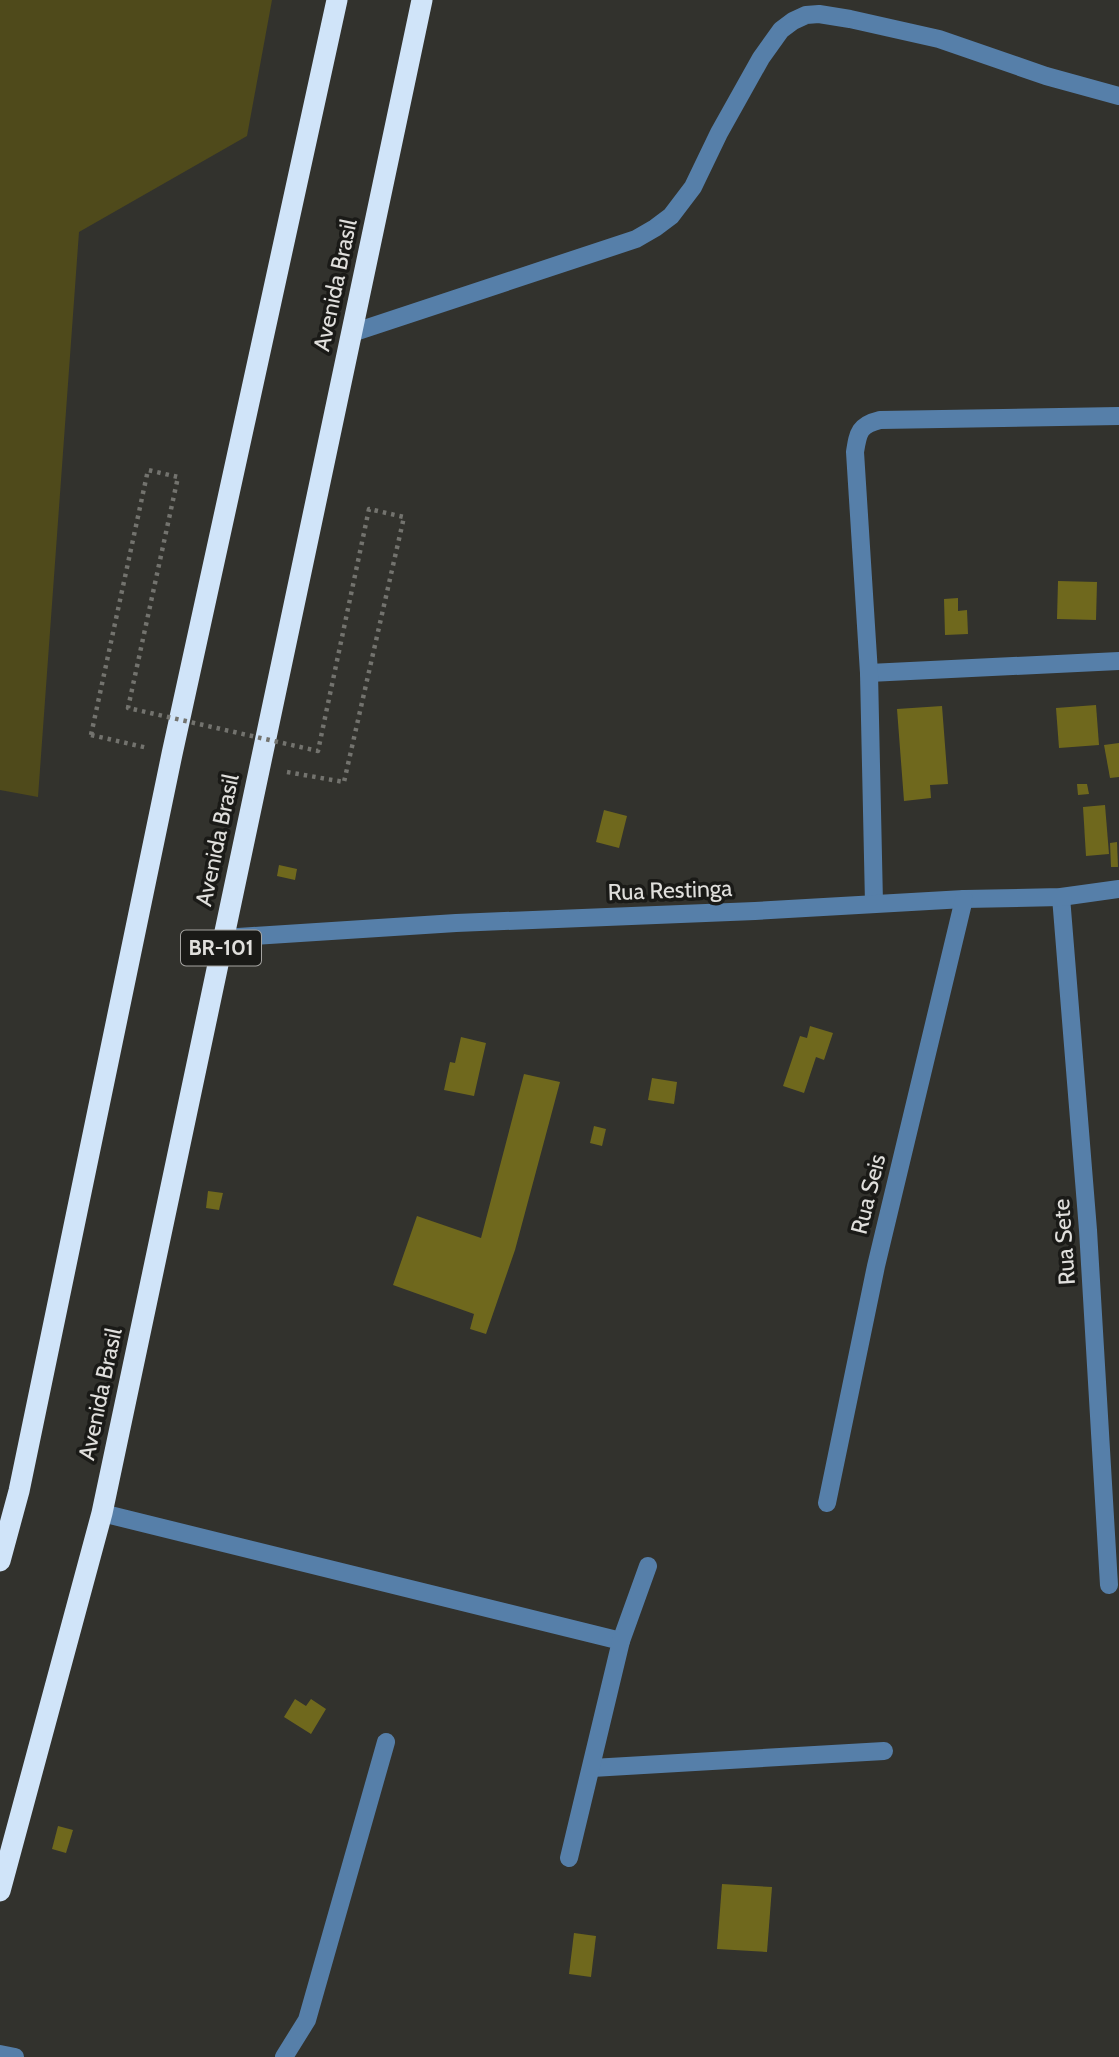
<svg xmlns="http://www.w3.org/2000/svg" width="1119" height="2057" viewBox="0 0 1119 2057" font-family="Cabin,sans-serif">
  <rect width="100%" height="100%" fill="#32322d"/>
  <!-- green -->
  <path fill="#4f4a1b" d="M 0,0 L 272,0 L 247,136 L 79,232 L 38,797 L 0,790 Z"/>
  <!-- building -->
  <g fill="#6f681d">
    <path d="M 1058,581 L 1097,582 L 1096,620 L 1057,619 Z"/>
    <path d="M 958,598 L 958,611 L 967,610 L 968,634 L 945,635 L 944,599 Z"/>
    <path d="M 1096,705 L 1099,745 L 1059,748 L 1056,708 Z"/>
    <path d="M 942,706 L 948,784 L 930,785 L 931,798 L 904,801 L 897,709 Z"/>
    <path d="M 1119,743 L 1119,777 L 1110,778 L 1104,745 Z"/>
    <path d="M 1077,784 L 1087,784 L 1089,794 L 1078,795 Z"/>
    <path d="M 1105,805 L 1109,854 L 1086,856 L 1083,807 Z"/>
    <path d="M 604,810 L 627,816 L 619,848 L 596,842 Z"/>
    <path d="M 1117,842 L 1118,867 L 1111,867 L 1110,843 Z"/>
    <path d="M 279,865 L 297,869 L 295,880 L 277,876 Z"/>
    <path d="M 810,1026 L 833,1033 L 824,1060 L 816,1057 L 804,1093 L 783,1086 L 800,1036 L 807,1038 Z"/>
    <path d="M 461,1037 L 486,1043 L 474,1096 L 444,1090 L 450,1062 L 455,1063 Z"/>
    <path d="M 524,1074 L 560,1082 L 515,1250 L 486,1334 L 470,1329 L 474,1314 L 393,1285 L 417,1216 L 481,1238 Z"/>
    <path d="M 652,1078 L 677,1082 L 674,1104 L 648,1100 Z"/>
    <path d="M 594,1126 L 606,1129 L 602,1146 L 590,1143 Z"/>
    <path d="M 208,1191 L 223,1193 L 219,1210 L 206,1208 Z"/>
    <path d="M 295,1699 L 306,1706 L 311,1699 L 326,1709 L 311,1734 L 284,1717 Z"/>
    <path d="M 58,1826 L 73,1830 L 66,1853 L 52,1849 Z"/>
    <path d="M 722,1884 L 772,1887 L 767,1952 L 717,1949 Z"/>
    <path d="M 574,1933 L 596,1936 L 591,1977 L 569,1974 Z"/>
  </g>
  <g fill="none" stroke-linecap="round" stroke-linejoin="round">
    <!-- path -->
    <g stroke="#73736e" stroke-width="4.5" stroke-dasharray="3.5 5" stroke-linecap="butt">
      <path d="M 91,735 L 148,748"/>
      <path d="M 287,772 L 344,782"/>
    </g>
    <!-- minor -->
    <g stroke="#567fa9" stroke-width="18">
      <path d="M 352,333 L 636,239 L 655,228 L 671,216 L 693,187 L 719,133 L 761,58 L 781,30 L 793,21 L 806,15 L 819,14 L 850,19 L 939,39 L 1046,76 L 1119,96"/>
      <path d="M 869,673 L 1119,661"/>
      <path d="M 1061,897 L 1088,1230 L 1109,1585"/>
      <path d="M 874,903 L 869,673 L 855,452 C 858,433 859,425 880,420 L 1119,416"/>
      <path d="M 223,938 L 456,923 L 755,911 L 964,899 L 1061,897 L 1119,889"/>
      <path d="M 827,1503 L 876,1266 L 964,899"/>
      <path d="M 102,1513 L 621,1641"/>
      <path d="M 592,1768 L 884,1751"/>
      <path d="M 569,1858 L 621,1641 L 648,1566"/>
      <path d="M 0,2054 L 15,2057"/>
      <path d="M 284,2057 L 307,2020 L 386,1742"/>
    </g>
    <!-- highway -->
    <g stroke="#d0e4f9" stroke-width="21">
      <path d="M 0,1561 L 19,1491 L 172,754 L 337,0"/>
      <path d="M 0,1891 L 102,1513 L 422,0"/>
    </g>
    <!-- path-bridge -->
    <path stroke="#73736e" stroke-width="4.5" stroke-dasharray="3.5 5" stroke-linecap="butt" d="M 91,735 L 148,470 L 178,477 L 128,708 L 318,751 L 369,509 L 404,517 L 344,782"/>
  </g>
  <g text-anchor="middle" stroke-width="7" stroke-linejoin="round" paint-order="stroke">
    <!-- shield labels -->
    <rect fill="#1a1a17" stroke="#a5a4a1" stroke-width="2" x="181" y="930.5" width="80" height="35" rx="5"/>
    <g font-size="21" font-weight="bold" fill="#e0dfdc">
      <text x="221" y="955">BR-101</text>
    </g>
    <!-- street labels -->
    <g font-size="23" fill="#e0dfdc" stroke="#1a1a17">
      <text transform="translate(335 285) rotate(-78)" y="8">Avenida Brasil</text>
      <text transform="translate(217 840) rotate(-78)" y="8">Avenida Brasil</text>
      <text transform="translate(670 890) rotate(-2)" y="8">Rua Restinga</text>
      <text transform="translate(868 1194) rotate(-76)" y="8">Rua Seis</text>
      <text transform="translate(1064 1242) rotate(-94)" y="8">Rua Sete</text>
      <text transform="translate(100 1394) rotate(-78)" y="8">Avenida Brasil</text>
    </g>
  </g>
</svg>
